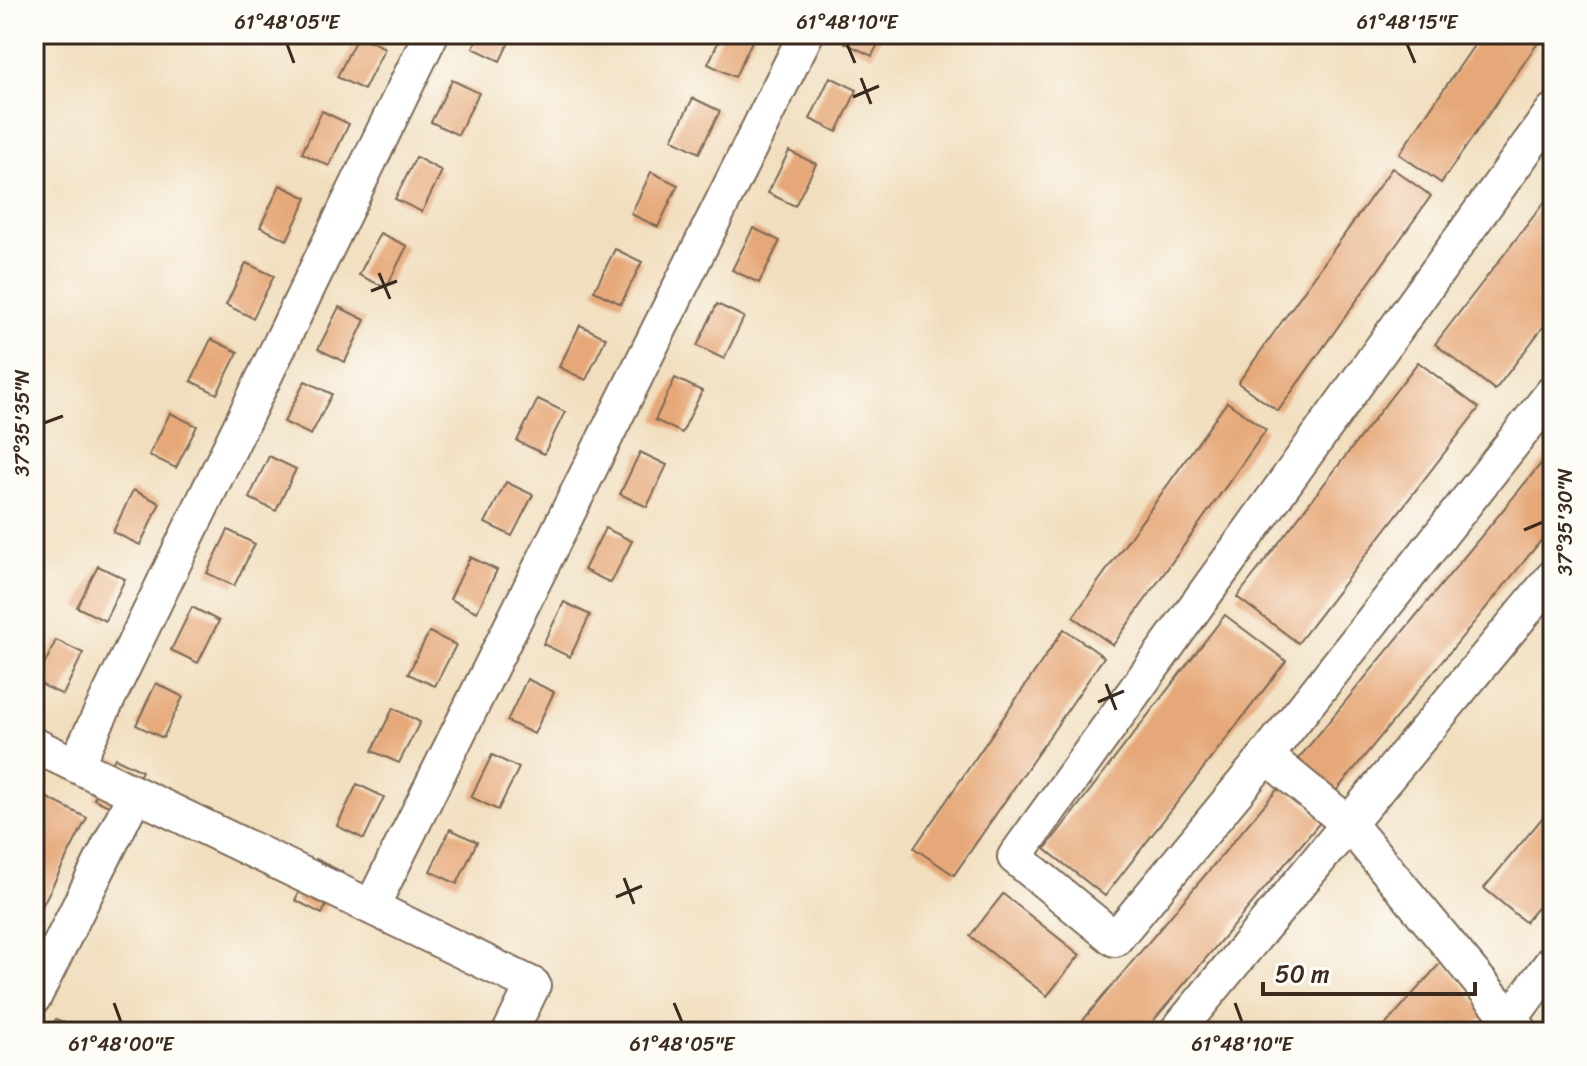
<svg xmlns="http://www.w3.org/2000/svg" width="1587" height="1066" viewBox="0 0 1587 1066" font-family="Sriracha,sans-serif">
  <rect width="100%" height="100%" fill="#fdfcf7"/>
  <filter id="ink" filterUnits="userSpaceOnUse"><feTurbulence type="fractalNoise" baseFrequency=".0125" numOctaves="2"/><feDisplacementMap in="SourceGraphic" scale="16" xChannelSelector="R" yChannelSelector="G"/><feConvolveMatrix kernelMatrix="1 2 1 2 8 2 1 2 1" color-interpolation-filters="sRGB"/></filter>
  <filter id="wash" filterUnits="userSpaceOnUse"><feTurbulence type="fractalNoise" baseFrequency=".006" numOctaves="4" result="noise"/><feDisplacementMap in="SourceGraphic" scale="32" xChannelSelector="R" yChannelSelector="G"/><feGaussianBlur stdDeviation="1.8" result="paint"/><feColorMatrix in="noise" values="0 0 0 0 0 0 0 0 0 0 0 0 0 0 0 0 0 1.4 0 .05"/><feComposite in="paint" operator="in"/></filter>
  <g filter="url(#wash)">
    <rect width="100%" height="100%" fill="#f1debe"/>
    <g id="blocks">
      <!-- building -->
      <g fill="#e6a878">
        <path d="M 479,34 L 513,34 L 500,61 L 473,48 Z"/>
        <path d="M 722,34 L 755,35 L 735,77 L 708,64 Z"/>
        <path d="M 849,34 L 883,34 L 872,56 L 845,43 Z"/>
        <path d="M 1482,34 L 1544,34 L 1441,183 L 1399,154 Z"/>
        <path d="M 358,35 L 385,48 L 364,90 L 337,77 Z"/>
        <path d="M 830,77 L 857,90 L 837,132 L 810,119 Z"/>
        <path d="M 452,80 L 479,93 L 458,135 L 431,122 Z"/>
        <path d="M 693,98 L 720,111 L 699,153 L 672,139 Z"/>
        <path d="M 322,111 L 349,124 L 329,166 L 302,153 Z"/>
        <path d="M 789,151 L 816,164 L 795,206 L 768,193 Z"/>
        <path d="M 416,157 L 442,171 L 422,212 L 395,199 Z"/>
        <path d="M 1392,168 L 1431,196 L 1278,411 L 1238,383 Z"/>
        <path d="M 651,172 L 678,185 L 658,227 L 631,214 Z"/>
        <path d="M 280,185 L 307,198 L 287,240 L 260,227 Z"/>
        <path d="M 1553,191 L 1553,314 L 1495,390 L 1435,344 Z"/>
        <path d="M 753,228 L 780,241 L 759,283 L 732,270 Z"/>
        <path d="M 380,233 L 407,246 L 386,288 L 359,275 Z"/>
        <path d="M 615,249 L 642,262 L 621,304 L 594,291 Z"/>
        <path d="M 246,263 L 274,276 L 253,318 L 226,305 Z"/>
        <path d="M 717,304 L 744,317 L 724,359 L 697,346 Z"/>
        <path d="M 339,307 L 365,320 L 345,362 L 318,349 Z"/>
        <path d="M 580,325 L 606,338 L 586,380 L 559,367 Z"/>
        <path d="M 211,339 L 238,352 L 217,394 L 191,381 Z"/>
        <path d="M 1418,362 L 1479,408 L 1298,643 L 1237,597 Z"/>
        <path d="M 675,378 L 702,391 L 682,433 L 655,420 Z"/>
        <path d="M 305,381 L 332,394 L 311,435 L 284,422 Z"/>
        <path d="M 538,399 L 565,412 L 544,454 L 517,441 Z"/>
        <path d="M 1227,402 L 1266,430 L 1113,645 L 1073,617 Z"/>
        <path d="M 170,413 L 197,426 L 176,468 L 149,455 Z"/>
        <path d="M 1553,449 L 1553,526 L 1336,791 L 1298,759 Z"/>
        <path d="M 640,452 L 667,465 L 647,507 L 620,494 Z"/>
        <path d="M 269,456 L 296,469 L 276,511 L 249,498 Z"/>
        <path d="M 506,482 L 533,495 L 512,536 L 485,523 Z"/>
        <path d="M 133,490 L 160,503 L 140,545 L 113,532 Z"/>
        <path d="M 605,528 L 632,541 L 611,583 L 584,570 Z"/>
        <path d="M 228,530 L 255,544 L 234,586 L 207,573 Z"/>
        <path d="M 470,557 L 497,570 L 477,612 L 450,599 Z"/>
        <path d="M 98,566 L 125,579 L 105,621 L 77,607 Z"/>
        <path d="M 564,602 L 590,615 L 570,657 L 543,644 Z"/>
        <path d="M 192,607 L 219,621 L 198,663 L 171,650 Z"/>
        <path d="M 1225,615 L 1286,661 L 1105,896 L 1045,849 Z"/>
        <path d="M 1064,629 L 1104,657 L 954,875 L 914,848 Z"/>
        <path d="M 429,632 L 456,645 L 435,686 L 408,674 Z"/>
        <path d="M 56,640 L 83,653 L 63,695 L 36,682 Z"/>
        <path d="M 527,679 L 554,692 L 534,734 L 507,721 Z"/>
        <path d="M 156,683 L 183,697 L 163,738 L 136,725 Z"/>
        <path d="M 393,708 L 420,722 L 399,763 L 372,751 Z"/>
        <path d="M 492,755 L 519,768 L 498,810 L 471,797 Z"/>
        <path d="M 115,758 L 142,771 L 121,812 L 94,799 Z"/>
        <path d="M 357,784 L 384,797 L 364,839 L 337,826 Z"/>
        <path d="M 1281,785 L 1322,820 L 1144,1032 L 1073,1032 Z"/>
        <path d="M 34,791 L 87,818 L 34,922 Z"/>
        <path d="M 1553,805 L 1553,889 L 1525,922 L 1484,888 Z"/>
        <path d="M 450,829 L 477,842 L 457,884 L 430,871 Z"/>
        <path d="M 316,859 L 342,872 L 322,914 L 295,900 Z"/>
        <path d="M 1003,894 L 1080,955 L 1047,996 L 970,936 Z"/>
        <path d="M 1443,960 L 1486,1015 L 1466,1032 L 1379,1032 Z"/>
        <path d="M 56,1019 L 71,1026 L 68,1032 L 49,1032 Z"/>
      </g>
    </g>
  </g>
  <g filter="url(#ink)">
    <use href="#blocks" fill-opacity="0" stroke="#7b6956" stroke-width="2"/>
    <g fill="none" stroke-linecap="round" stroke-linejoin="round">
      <!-- minor casing -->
      <g stroke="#7b6956" stroke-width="38">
        <g id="minor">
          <path d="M 1553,111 L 1015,857 L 1115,939 L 1266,756 L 1553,392"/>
          <path d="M 34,745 L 533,985 L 510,1032"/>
          <path d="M 1266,756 L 1349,824 L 1521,1032"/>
          <path d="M 76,764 L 431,34"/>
          <path d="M 372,906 L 806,34"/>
          <path d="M 34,997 L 135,794"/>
          <path d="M 1511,1018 L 1553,961"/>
          <path d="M 1176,1032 L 1553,577"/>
        </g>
      </g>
      <!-- minor -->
      <use href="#minor" stroke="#fff" stroke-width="34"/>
    </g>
  </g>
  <!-- ticks -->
  <path fill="none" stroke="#3b2a1e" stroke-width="3" d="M 287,44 L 294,63M 847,44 L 855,63M 1407,44 L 1415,63M 861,78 L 871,104M 853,97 L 879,86M 379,273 L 390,299M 371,291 L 397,281M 44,423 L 63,416M 1524,530 L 1543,522M 1106,684 L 1116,710M 1098,702 L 1124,691M 624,878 L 634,904M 616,897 L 642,886M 114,1003 L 121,1022M 674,1003 L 682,1022M 1235,1003 L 1242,1022"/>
  <!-- margin -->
  <rect width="1587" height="1066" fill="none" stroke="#fdfcf7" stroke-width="88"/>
  <!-- scale -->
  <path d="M1263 982v12h212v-12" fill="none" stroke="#3b2a1e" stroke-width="4"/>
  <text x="1275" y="982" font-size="24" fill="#3b2a1e" stroke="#fdfcf7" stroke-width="6" paint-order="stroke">50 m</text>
  <rect x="44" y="44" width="1499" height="978" fill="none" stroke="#3b2a1e" stroke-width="3"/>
  <g font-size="20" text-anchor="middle" fill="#3b2a1e">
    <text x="287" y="29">61°48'05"E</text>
    <text x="847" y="29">61°48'10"E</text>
    <text x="1407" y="29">61°48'15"E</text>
    <text transform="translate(22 423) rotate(-90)" y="7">37°35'35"N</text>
    <text transform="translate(1565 522) rotate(-90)" y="7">37°35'30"N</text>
    <text x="121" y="1051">61°48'00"E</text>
    <text x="682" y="1051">61°48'05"E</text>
    <text x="1242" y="1051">61°48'10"E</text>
  </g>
</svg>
